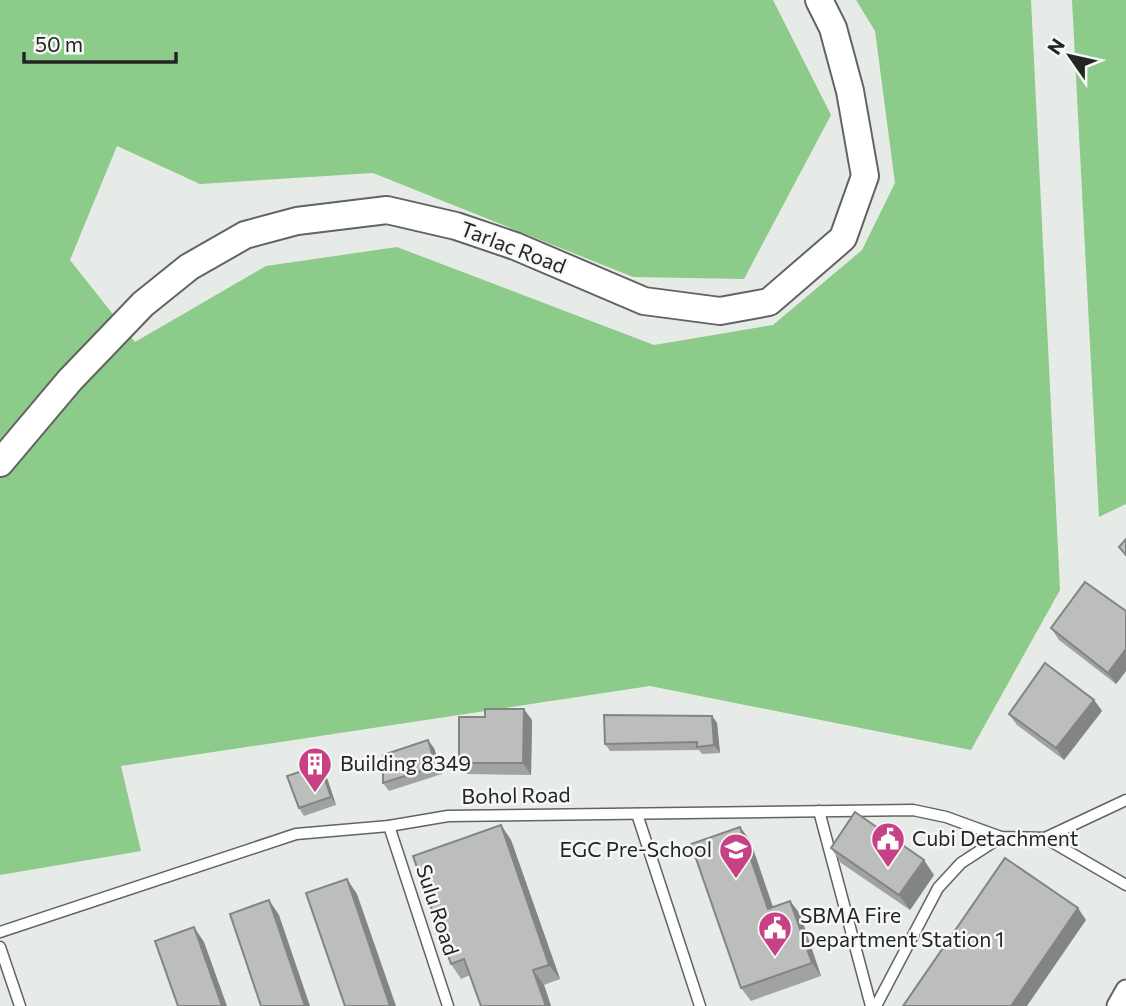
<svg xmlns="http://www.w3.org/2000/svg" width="1126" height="1006" viewBox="0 0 1126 1006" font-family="Commissioner,sans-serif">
  <rect width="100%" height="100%" fill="#e7ebe7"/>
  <!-- forest -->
  <g fill="#8dcb8a">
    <path d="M 0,0 L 773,0 L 831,115 L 744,279 L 633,277 L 373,173 L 200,184 L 117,146 L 70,260 L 135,342 L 266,266 L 397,247 L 654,345 L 773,325 L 862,250 L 895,183 L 875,31 L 856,0 L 1031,0 L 1060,590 L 971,750 L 650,686 L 121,766 L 141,851 L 0,875 Z"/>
    <path d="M 1072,0 L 1126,0 L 1126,504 L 1099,517 Z"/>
  </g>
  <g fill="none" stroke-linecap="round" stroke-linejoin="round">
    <!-- lane casing -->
    <g stroke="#616461" stroke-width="13">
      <g id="lane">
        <path d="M 819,811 L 871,1006"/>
        <path d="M 637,814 L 700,1006"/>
        <path d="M 389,826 L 448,1006"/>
        <path d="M 1045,838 L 1126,800"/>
        <path d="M 0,932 L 296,834 L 389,826 L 448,816 L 913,810 L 946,817 L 1001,837 L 1045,838 L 1126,885"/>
        <path d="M 0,947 L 20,1006"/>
        <path d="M 876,1006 L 938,888 L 961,863 L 1001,837"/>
      </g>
    </g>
    <!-- street casing -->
    <g stroke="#616461" stroke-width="23">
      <path id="street" d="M 1117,1006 L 1126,990"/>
    </g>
    <!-- secondary casing -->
    <g stroke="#616461" stroke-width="30">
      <path id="secondary" d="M 0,463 L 70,380 L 143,304 L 189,267 L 245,235 L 297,221 L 387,210 L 456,226 L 515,246 L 644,301 L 720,311 L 769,302 L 843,238 L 865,176 L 850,91 L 833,28 L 819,0"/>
    </g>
    <!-- lane -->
    <use href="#lane" stroke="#fff" stroke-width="10"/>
    <!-- street -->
    <use href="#street" stroke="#fff" stroke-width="19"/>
    <!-- secondary -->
    <use href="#secondary" stroke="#fff" stroke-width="26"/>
  </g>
  <!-- wall -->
  <g fill="#a1a3a0">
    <path d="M 1126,611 L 1126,671 L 1116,684 L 1059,640 L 1051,628 Z"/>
    <path d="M 1094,700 L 1102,711 L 1064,760 L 1017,725 L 1009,714 Z"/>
    <path d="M 712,716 L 717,723 L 720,753 L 702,754 L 699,750 L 610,751 L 605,744 Z"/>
    <path d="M 532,720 L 531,775 L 467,774 L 459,763 Z"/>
    <path d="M 434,748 L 442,774 L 389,791 L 383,783 Z"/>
    <path d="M 320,765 L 325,772 L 336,805 L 304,816 L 299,808 Z"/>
    <path d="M 501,825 L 511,840 L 560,979 L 544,985 L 551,1006 L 481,1006 L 470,975 L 461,979 L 451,964 Z"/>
    <path d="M 750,840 L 773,907 L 790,901 L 800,914 L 821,976 L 751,1001 L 741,988 Z"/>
    <path d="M 831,848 L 934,875 L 910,910 L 841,863 Z"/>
  </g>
  <!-- shaded-wall -->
  <g fill="#838582">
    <path d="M 1126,649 L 1126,671 L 1116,684 L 1108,673 Z"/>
    <path d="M 1094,700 L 1102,711 L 1064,760 L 1056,748 Z"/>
    <path d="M 524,709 L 532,720 L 531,775 L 523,763 Z"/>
    <path d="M 712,716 L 717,723 L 720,753 L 714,745 Z"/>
    <path d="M 428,740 L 434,748 L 442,774 L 436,766 Z"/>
    <path d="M 320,765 L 325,772 L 336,805 L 331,797 Z"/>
    <path d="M 501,825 L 511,840 L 560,979 L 549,965 Z"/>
    <path d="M 740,827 L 750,840 L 778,922 L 768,909 Z"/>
    <path d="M 924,860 L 934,875 L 910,910 L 899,895 Z"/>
    <path d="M 347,879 L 357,894 L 396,1006 L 390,1006 Z"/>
    <path d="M 269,900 L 279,915 L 310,1006 L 305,1006 Z"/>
    <path d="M 790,901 L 800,914 L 821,976 L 812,963 Z"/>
    <path d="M 1078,908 L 1086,920 L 1027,1006 L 1011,1006 Z"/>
    <path d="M 194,927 L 204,942 L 227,1006 L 222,1006 Z"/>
    <path d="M 533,970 L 544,985 L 551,1006 L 546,1006 Z"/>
  </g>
  <!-- building -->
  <g fill="#bbbeba" stroke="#838582" stroke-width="2">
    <path d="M 1126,539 L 1126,555 L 1119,547 Z"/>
    <path d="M 1085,582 L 1126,611 L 1126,649 L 1108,673 L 1051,628 Z"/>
    <path d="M 1045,663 L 1094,700 L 1056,748 L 1009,714 Z"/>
    <path d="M 485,709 L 524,709 L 523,763 L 459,763 L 459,717 L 485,717 Z"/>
    <path d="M 604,715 L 712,716 L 714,745 L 697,747 L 697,742 L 605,744 Z"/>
    <path d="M 428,740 L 436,766 L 383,783 L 383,755 Z"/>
    <path d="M 320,765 L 331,797 L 299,808 L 287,776 Z"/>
    <path d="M 855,812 L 924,860 L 899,895 L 831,848 Z"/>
    <path d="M 501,825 L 549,965 L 533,970 L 546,1006 L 481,1006 L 464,959 L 451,964 L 413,856 Z"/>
    <path d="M 740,827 L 768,909 L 790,901 L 812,963 L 741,988 L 691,844 Z"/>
    <path d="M 1005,858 L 1078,908 L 1011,1006 L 903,1006 Z"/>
    <path d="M 347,879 L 390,1006 L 345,1006 L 306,893 Z"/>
    <path d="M 269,900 L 305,1006 L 261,1006 L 230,914 Z"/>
    <path d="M 194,927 L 222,1006 L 178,1006 L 155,941 Z"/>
  </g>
  <!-- icons -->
  <defs>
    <g id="building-pin" transform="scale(1.75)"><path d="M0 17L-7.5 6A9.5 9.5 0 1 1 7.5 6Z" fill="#c74285" stroke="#f5f8f4"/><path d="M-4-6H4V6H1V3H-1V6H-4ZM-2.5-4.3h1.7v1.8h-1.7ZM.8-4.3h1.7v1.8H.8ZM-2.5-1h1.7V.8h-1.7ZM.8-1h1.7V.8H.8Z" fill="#fff"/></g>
    <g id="civic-pin" transform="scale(1.75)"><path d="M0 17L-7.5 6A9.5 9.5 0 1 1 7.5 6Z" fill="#c74285" stroke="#f5f8f4"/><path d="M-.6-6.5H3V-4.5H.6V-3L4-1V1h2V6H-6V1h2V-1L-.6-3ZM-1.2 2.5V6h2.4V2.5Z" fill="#fff"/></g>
    <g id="school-pin" transform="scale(1.75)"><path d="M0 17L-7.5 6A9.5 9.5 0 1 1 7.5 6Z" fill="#c74285" stroke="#f5f8f4"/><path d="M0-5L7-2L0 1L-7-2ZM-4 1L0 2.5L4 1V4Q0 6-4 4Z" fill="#fff"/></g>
  </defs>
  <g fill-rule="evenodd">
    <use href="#building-pin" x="315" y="764"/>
    <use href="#civic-pin" x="888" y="839"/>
    <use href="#school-pin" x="736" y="850"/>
    <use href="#civic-pin" x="775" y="928"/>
  </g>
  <g text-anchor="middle" stroke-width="5" stroke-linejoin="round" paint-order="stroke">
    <!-- street labels -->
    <g font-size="21" fill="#252624" stroke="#f5f8f4">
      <text transform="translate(513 248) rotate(21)" y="7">Tarlac Road</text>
      <text transform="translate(516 796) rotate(-1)" y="7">Bohol Road</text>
      <text transform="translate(437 910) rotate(72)" y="7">Sulu Road</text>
    </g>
    <!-- poi labels -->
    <g font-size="21" fill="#252624" stroke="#f5f8f4" text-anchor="start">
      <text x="340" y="771">Building 8349</text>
      <text x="912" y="846">Cubi Detachment</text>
      <text x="712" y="857" text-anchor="end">EGC Pre-School</text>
      <text x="800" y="923">SBMA Fire<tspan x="800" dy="24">Department Station 1</tspan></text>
    </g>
  </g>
  <!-- north arrow -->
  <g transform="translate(1070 56) rotate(304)" stroke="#f5f8f4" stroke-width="5" paint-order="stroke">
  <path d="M0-5L12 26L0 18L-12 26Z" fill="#252624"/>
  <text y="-10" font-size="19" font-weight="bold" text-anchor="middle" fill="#252624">N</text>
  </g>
  <!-- scale -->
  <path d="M24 52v10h152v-10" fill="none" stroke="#252624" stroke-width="3.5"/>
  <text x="35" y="52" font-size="21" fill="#252624" stroke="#f5f8f4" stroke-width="5" paint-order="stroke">50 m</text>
</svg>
